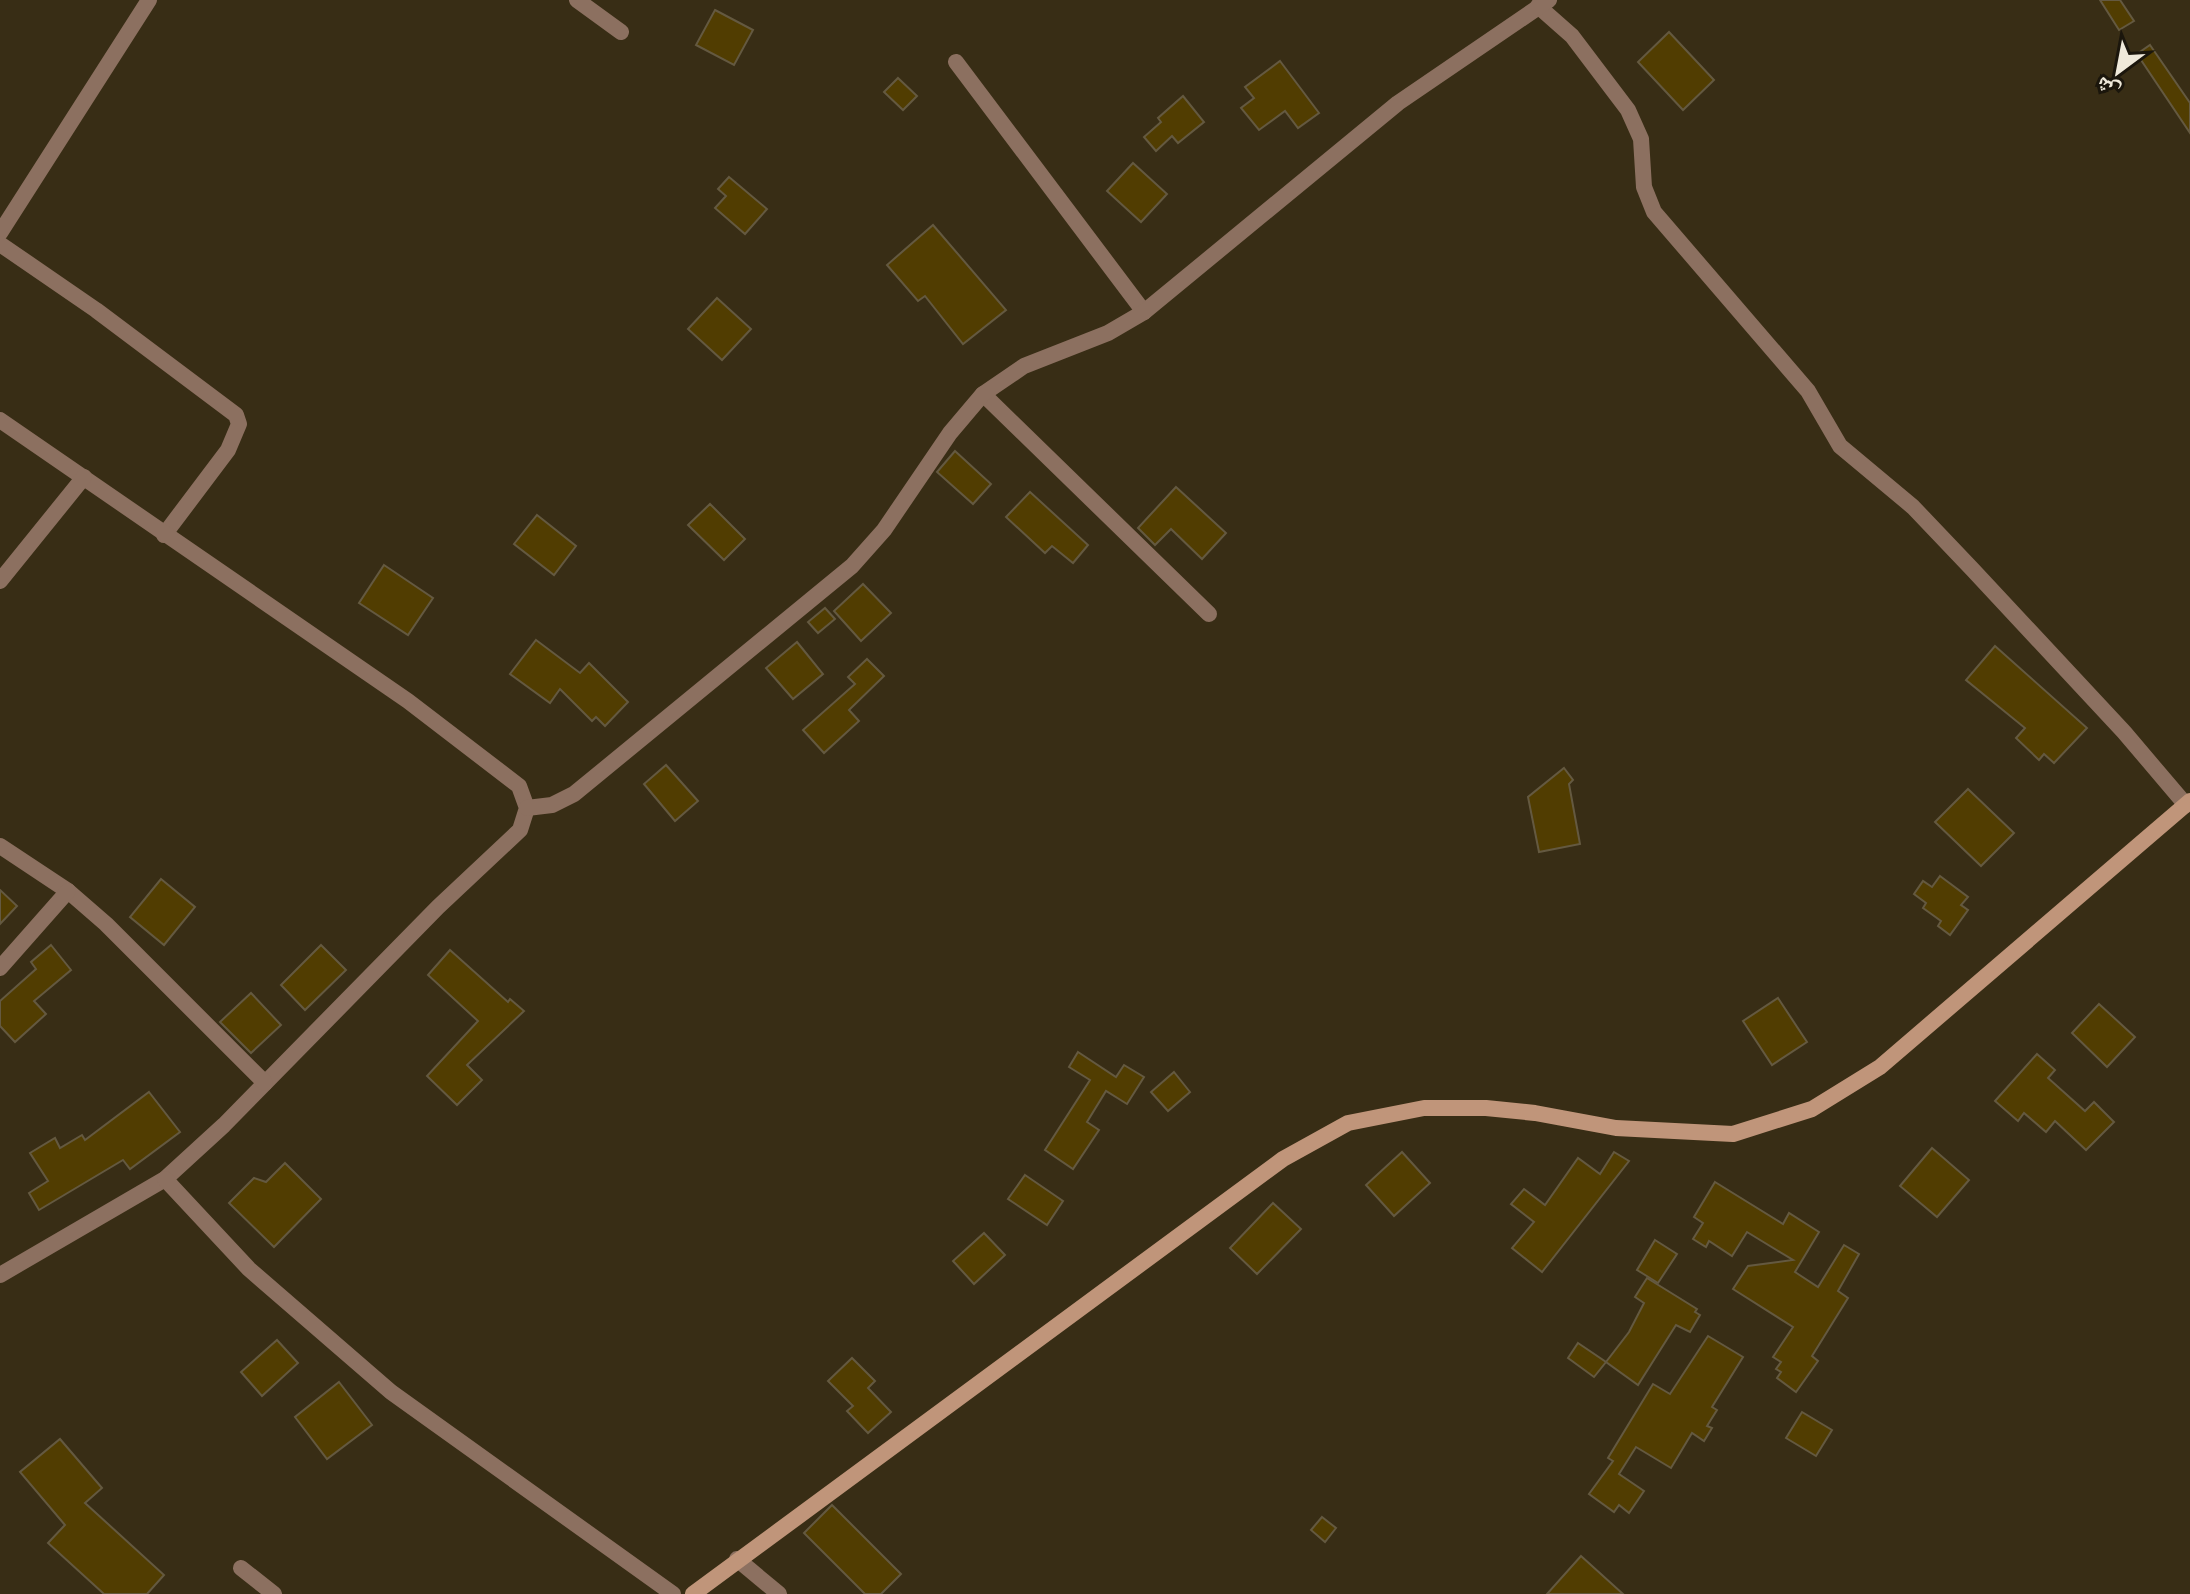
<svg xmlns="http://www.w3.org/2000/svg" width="2190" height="1594" viewBox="0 0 2190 1594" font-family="Poppins,'Noto Naskh Arabic',sans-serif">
  <rect width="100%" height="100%" fill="#382d15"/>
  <!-- building -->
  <g fill="#513d01" stroke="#645940" stroke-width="2">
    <path d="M 2100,0 L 2120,0 L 2134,21 L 2119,30 Z"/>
    <path d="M 715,10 L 753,30 L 734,65 L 696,45 Z"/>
    <path d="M 1669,32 L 1714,80 L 1683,110 L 1638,62 Z"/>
    <path d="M 2150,45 L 2190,103 L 2190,133 L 2137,54 Z"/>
    <path d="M 1280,61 L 1319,113 L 1298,128 L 1285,111 L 1259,130 L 1241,108 L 1254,98 L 1245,87 Z"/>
    <path d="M 898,78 L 917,96 L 903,110 L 884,92 Z"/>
    <path d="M 1183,96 L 1204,122 L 1178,143 L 1172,136 L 1156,151 L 1144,137 L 1161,122 L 1158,118 Z"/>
    <path d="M 1133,163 L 1167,194 L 1141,222 L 1107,191 Z"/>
    <path d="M 729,177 L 767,209 L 745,234 L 715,208 L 726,196 L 718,189 Z"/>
    <path d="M 933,225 L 1006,310 L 963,344 L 925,296 L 918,301 L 887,265 Z"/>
    <path d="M 717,298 L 751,329 L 722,360 L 688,329 Z"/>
    <path d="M 955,451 L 991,484 L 973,504 L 937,472 Z"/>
    <path d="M 1176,487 L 1226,533 L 1202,559 L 1171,529 L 1155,545 L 1138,528 Z"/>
    <path d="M 1030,492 L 1088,545 L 1073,563 L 1052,546 L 1045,553 L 1006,517 Z"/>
    <path d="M 710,504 L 745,539 L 724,560 L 688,525 Z"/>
    <path d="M 537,515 L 576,546 L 554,575 L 514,544 Z"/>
    <path d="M 384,565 L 433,598 L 408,635 L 359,603 Z"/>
    <path d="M 863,584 L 891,613 L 861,641 L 834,611 Z"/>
    <path d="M 825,608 L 835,619 L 818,633 L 808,622 Z"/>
    <path d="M 536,640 L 580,673 L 589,663 L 628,702 L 605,726 L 596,717 L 592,721 L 560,689 L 550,703 L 510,674 Z"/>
    <path d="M 797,642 L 823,674 L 793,699 L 766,668 Z"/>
    <path d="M 1995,646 L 2087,728 L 2054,763 L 2044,754 L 2039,760 L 2016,738 L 2025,728 L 1966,680 Z"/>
    <path d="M 867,659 L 884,676 L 849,710 L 859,721 L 824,753 L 803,730 L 855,684 L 848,677 Z"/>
    <path d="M 666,765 L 698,801 L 675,821 L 644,784 Z"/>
    <path d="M 1564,768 L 1573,780 L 1569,784 L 1580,844 L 1539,852 L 1528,797 Z"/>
    <path d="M 1968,789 L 2014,833 L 1981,866 L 1935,822 Z"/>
    <path d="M 1940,876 L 1968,897 L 1961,905 L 1968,910 L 1950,935 L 1938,926 L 1941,921 L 1923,908 L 1926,903 L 1914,894 L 1923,881 L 1932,887 Z"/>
    <path d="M 161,879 L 195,907 L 164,945 L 130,917 Z"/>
    <path d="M 0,890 L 17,906 L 0,924 Z"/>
    <path d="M 51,945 L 71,970 L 34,1001 L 46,1014 L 15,1042 L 0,1026 L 0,1001 L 36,969 L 31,962 Z"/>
    <path d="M 321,945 L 346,970 L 305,1010 L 281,985 Z"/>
    <path d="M 450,950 L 508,1002 L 510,999 L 524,1011 L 467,1065 L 482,1080 L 457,1105 L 427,1076 L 478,1021 L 428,975 Z"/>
    <path d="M 251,993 L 281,1025 L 251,1053 L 220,1022 Z"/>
    <path d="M 1778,998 L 1807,1042 L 1772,1065 L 1743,1021 Z"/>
    <path d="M 2099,1004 L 2135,1037 L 2107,1067 L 2072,1033 Z"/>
    <path d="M 1078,1052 L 1116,1077 L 1124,1065 L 1144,1077 L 1127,1104 L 1106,1091 L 1087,1122 L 1099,1130 L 1073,1169 L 1045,1150 L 1090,1080 L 1069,1067 Z"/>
    <path d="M 2037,1054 L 2055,1070 L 2048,1078 L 2085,1111 L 2094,1102 L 2114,1122 L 2086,1150 L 2055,1121 L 2046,1132 L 2024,1113 L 2018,1121 L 1995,1101 Z"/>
    <path d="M 1174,1072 L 1190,1092 L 1168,1111 L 1151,1092 Z"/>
    <path d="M 149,1092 L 180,1132 L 130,1169 L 123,1160 L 39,1210 L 29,1193 L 48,1181 L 30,1153 L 55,1138 L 60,1148 L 82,1135 L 85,1140 Z"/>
    <path d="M 1932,1148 L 1969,1180 L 1937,1217 L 1900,1186 Z"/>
    <path d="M 1402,1152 L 1430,1183 L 1394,1216 L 1366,1185 Z"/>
    <path d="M 1614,1152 L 1629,1161 L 1542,1272 L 1512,1248 L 1534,1222 L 1511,1204 L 1524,1189 L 1545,1205 L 1578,1158 L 1600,1174 Z"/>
    <path d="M 285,1163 L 321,1199 L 274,1247 L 229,1203 L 254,1178 L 266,1182 Z"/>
    <path d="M 1025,1175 L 1063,1201 L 1047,1225 L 1008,1199 Z"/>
    <path d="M 1715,1182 L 1783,1224 L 1789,1213 L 1819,1232 L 1795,1272 L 1818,1287 L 1844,1245 L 1859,1254 L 1838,1291 L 1848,1298 L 1812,1356 L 1818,1361 L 1796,1392 L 1777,1378 L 1781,1372 L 1776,1369 L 1781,1362 L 1773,1357 L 1793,1327 L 1733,1289 L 1748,1266 L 1793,1260 L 1747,1232 L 1732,1256 L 1709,1241 L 1706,1247 L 1693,1239 L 1703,1223 L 1694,1217 Z"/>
    <path d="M 1273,1203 L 1301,1229 L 1257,1274 L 1230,1248 Z"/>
    <path d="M 984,1233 L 1005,1255 L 974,1284 L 953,1261 Z"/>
    <path d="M 1655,1240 L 1677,1254 L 1658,1283 L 1637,1270 Z"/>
    <path d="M 1647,1278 L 1697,1309 L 1695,1312 L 1700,1315 L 1690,1332 L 1676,1325 L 1638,1385 L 1606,1362 L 1629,1332 L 1644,1303 L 1635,1297 Z"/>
    <path d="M 1708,1336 L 1743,1357 L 1712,1407 L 1717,1410 L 1707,1426 L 1712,1428 L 1704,1441 L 1692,1433 L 1671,1468 L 1636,1447 L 1619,1474 L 1644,1491 L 1629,1513 L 1619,1505 L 1614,1512 L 1589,1494 L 1613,1461 L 1608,1458 L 1653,1384 L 1670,1394 Z"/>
    <path d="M 277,1340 L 298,1363 L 262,1396 L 241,1372 Z"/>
    <path d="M 1578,1343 L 1606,1362 L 1594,1377 L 1568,1358 Z"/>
    <path d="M 852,1358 L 875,1381 L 868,1388 L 891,1412 L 868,1433 L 847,1411 L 853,1406 L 828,1381 Z"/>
    <path d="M 339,1382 L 372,1425 L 327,1459 L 295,1417 Z"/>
    <path d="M 1802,1412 L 1832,1430 L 1816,1456 L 1786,1438 Z"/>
    <path d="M 60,1439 L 102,1488 L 85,1503 L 164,1575 L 147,1594 L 104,1594 L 48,1543 L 65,1525 L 20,1472 Z"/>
    <path d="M 832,1505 L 901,1574 L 881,1594 L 865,1594 L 804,1533 Z"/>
    <path d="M 1322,1517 L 1336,1528 L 1325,1542 L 1311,1530 Z"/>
    <path d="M 1581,1556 L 1623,1594 L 1547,1594 Z"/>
  </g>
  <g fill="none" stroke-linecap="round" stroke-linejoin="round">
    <!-- street -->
    <g stroke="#8c7060" stroke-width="16">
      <path d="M 577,0 L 621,32"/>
      <path d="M 1538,6 L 1572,36 L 1628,110 L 1641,139 L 1644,187 L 1654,212 L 1808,391 L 1840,446 L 1913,507 L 1973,570 L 2124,732 L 2186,805"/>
      <path d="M 956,62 L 1144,312"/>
      <path d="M 0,233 L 149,0"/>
      <path d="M 0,244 L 96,310 L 236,415 L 239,424 L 228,450 L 164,535"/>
      <path d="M 983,394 L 1209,614"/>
      <path d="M 0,420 L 408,701 L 519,786 L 527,808 L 520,830 L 438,907 L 224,1125 L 165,1179 L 0,1275"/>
      <path d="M 0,581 L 84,477"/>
      <path d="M 527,808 L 552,805 L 574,794 L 852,566 L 884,530 L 950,433 L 983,394 L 1024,366 L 1108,333 L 1144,312 L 1398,103 L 1549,0"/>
      <path d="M 0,846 L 68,891 L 106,924 L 265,1083"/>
      <path d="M 0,968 L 68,891"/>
      <path d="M 165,1179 L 249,1269 L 391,1392 L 673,1594"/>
      <path d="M 737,1559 L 779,1594"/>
      <path d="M 241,1568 L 274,1594"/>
    </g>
    <!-- secondary -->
    <path stroke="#c0957a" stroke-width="16" d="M 693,1594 L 1283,1159 L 1348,1123 L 1424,1108 L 1486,1108 L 1535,1113 L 1616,1128 L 1733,1134 L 1812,1109 L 1880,1067 L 2190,801"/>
  </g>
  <!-- north arrow -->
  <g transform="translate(2118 72) rotate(212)" stroke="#1b160c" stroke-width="6" paint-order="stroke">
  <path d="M0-6L14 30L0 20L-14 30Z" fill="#efe9da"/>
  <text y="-12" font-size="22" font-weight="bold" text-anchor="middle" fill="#efe9da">ش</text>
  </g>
</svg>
